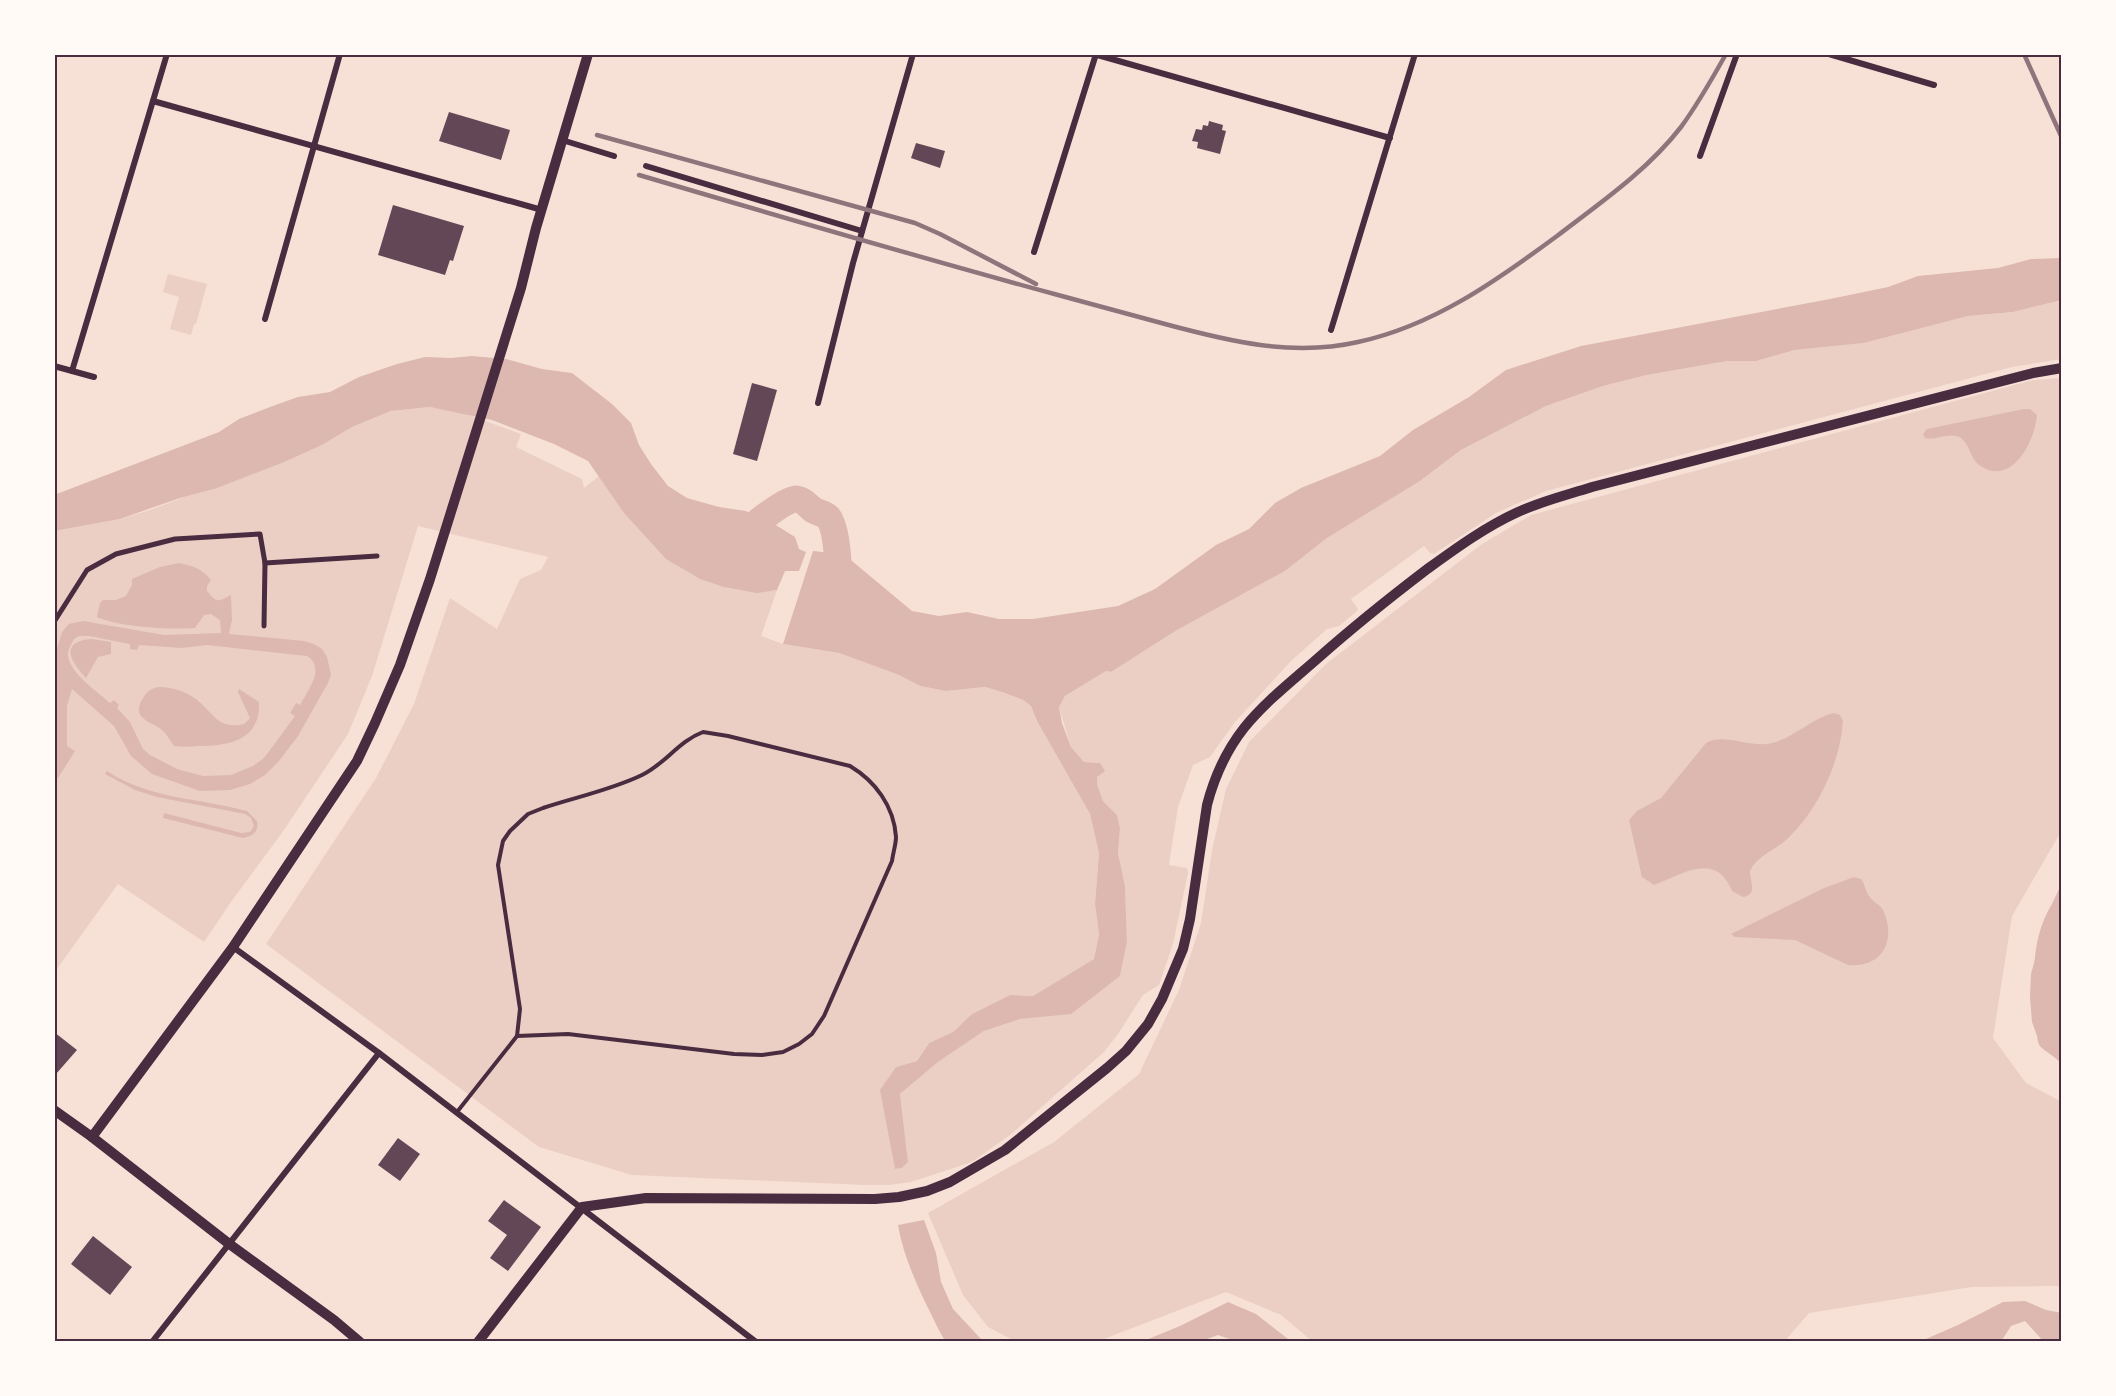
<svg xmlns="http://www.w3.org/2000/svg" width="2116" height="1396" viewBox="0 0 2116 1396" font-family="'Source Sans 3',sans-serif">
  <rect width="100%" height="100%" fill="#f7e1d7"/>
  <!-- green -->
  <g fill="#ebcfc5">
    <path d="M 168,274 L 207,284 L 196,324 L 194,324 L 191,335 L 170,329 L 179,297 L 163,292 Z"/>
    <path d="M 2062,300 L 2062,359 L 2012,367 L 1546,491 L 1496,513 L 1434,554 L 1430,553 L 1424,546 L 1351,599 L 1358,609 L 1356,612 L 1339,626 L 1327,629 L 1291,661 L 1235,722 L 1210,757 L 1193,765 L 1178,807 L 1169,865 L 1187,868 L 1188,873 L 1173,944 L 1159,985 L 1143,995 L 1118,1034 L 1104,1052 L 1010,1135 L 972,1162 L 911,1182 L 889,1185 L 864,1185 L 632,1175 L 539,1147 L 266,944 L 376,778 L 414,704 L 450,598 L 497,629 L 520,579 L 541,570 L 548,557 L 418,526 L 372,676 L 348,734 L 284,830 L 231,902 L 204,942 L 118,884 L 54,973 L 54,531 L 120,519 L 150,510 L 322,445 L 352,427 L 391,411 L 430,407 L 461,412 L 521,434 L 516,447 L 582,479 L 584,488 L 599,476 C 643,540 691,601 777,590 L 761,636 L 783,644 L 839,653 L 899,675 L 920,686 L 946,691 L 985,687 L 1002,692 L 1023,700 L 1031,706 L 1037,721 L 1090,814 L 1099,853 L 1095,904 L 1099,934 L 1094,959 L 1033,996 L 1010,995 L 972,1014 L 953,1032 L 929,1043 L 917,1061 L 896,1067 L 890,1138 L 895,1169 L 902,1168 L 908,1162 L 900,1094 L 938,1062 L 984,1031 L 1020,1019 L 1071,1013 L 1120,976 L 1127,942 L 1125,886 L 1118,853 L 1120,828 L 1117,815 L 1103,801 L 1097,784 L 1097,777 L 1104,771 L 1100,763 L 1084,762 L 1071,747 L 1059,707 L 1065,696 L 1106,671 L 1111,672 L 1177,630 L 1285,571 L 1327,538 L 1420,481 L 1461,450 L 1546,406 L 1603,386 L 1647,375 L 1727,361 L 1756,361 L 1795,350 L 1864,343 L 1968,316 L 2013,312 Z"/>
    <path d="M 2062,378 L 2062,830 L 2012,916 L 1993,1038 L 2026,1083 L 2062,1102 L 2062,1286 L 1972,1287 L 1809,1313 L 1784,1342 L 1313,1342 L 1281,1315 L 1226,1292 L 1096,1342 L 1017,1342 L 988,1327 L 963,1295 L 928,1213 L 1054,1142 L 1139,1074 L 1179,990 L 1201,923 L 1212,850 L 1226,789 L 1249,742 L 1326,664 L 1482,544 L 1531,515 L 2033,380 Z"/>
    <path d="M 2062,928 L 2062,1041 C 2045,1014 2045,956 2062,928 Z"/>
  </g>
  <!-- water -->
  <g fill="#dcb8b0" fill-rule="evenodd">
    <path d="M 2062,258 L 2062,300 L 2013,312 L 1968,316 L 1864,343 L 1795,350 L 1756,361 L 1727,361 L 1647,375 L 1603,386 L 1546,406 L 1461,450 L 1420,481 L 1327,538 L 1285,571 L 1177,630 L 1111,672 L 1106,671 L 1065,696 L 1059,707 L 1062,723 L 1071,747 L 1084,762 L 1100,763 L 1105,771 L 1097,777 L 1097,784 L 1103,801 L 1117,815 L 1120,828 L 1118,853 L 1125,886 L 1127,942 L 1120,976 L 1071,1014 L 1020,1019 L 984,1031 L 938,1062 L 900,1094 L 908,1162 L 902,1168 L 895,1169 L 880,1090 L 896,1067 L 917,1061 L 929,1043 L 953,1032 L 972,1014 L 1010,995 L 1033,996 L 1094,959 L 1099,934 L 1095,904 L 1099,853 L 1090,814 L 1037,721 L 1031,706 L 1023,700 L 1002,692 L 985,687 L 946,691 L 920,686 L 899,675 L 839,653 L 783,644 L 813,551 L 831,553 L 839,547 L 852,561 L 912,611 L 939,616 L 967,612 L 999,619 L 1033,619 L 1118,606 L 1155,589 L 1216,545 L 1249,529 L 1275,503 L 1301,488 L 1380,456 L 1413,430 L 1469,397 L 1506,370 L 1581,346 L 1830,299 L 1888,287 L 1918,276 L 1998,268 L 2031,259 Z"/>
    <path d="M 472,356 L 506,359 L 542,369 L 572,373 L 612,404 L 631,423 L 639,445 L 651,464 L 668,486 L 687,498 L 719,507 L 746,511 L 760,520 L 766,519 L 795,537 L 799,549 L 806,552 L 799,571 L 785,571 L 777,590 L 757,593 L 723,587 L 700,579 L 666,559 L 624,513 L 588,461 L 554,444 L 492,420 L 430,407 L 391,411 L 352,427 L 322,445 L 284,462 L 217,488 L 180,498 L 120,519 L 54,531 L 54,495 L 219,432 L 239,419 L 270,407 L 298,397 L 330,392 L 359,377 L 397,364 L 425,357 L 451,358 Z"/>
    <path d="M 2024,409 L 2030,409 L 2037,415 C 2035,442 2011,488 1979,465 C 1970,458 1970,445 1961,438 C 1950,431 1936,441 1925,438 L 1923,434 L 1927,429 Z"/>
    <path d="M 179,563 C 194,566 202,569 211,580 L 207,586 L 207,591 C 217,604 219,601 231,595 L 232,620 L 229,634 L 304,641 L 314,644 L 322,649 L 327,657 L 331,675 L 328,683 L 298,736 L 279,761 L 265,775 L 250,784 L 230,790 L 200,791 L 152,774 L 131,756 L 114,726 L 72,689 L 67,706 L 67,746 L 75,751 L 58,778 L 56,777 L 54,780 L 54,658 L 62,632 L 69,624 L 83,621 L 164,635 L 221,633 L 220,620 L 211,614 L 204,615 L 195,628 C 172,630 118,627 97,617 L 100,603 L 103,600 L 116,600 L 126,596 L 132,585 L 132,579 L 160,567 ZM 79,636 L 89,636 L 130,644 L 130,649 L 137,650 L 139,645 L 182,648 L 207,645 L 307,656 C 326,668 308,690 300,705 L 296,703 L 290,713 L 295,716 L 273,746 L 264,758 L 253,766 L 231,775 L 203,776 L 177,769 L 150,755 L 143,749 L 130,722 L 117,708 L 119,705 L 114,700 L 110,703 C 98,692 66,671 68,652 C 69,648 72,643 74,639 Z"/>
    <path d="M 92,639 L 111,642 L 111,654 L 98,657 L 86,678 C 70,661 59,641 92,639 Z"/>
    <path d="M 159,687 C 172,687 185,691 196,699 C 214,713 217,730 244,724 L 250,718 L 238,692 L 239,689 L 259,702 C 261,740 229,746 198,746 C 190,747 182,747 174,746 C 170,741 167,734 162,730 C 151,721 130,719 143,698 C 147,691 152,688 159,687 Z"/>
    <path d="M 1834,713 L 1840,715 L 1843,721 C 1840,764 1817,812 1785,841 C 1772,852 1758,855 1750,871 C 1750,882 1758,894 1743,897 L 1732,891 C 1716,850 1681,875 1654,885 L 1642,877 L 1629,820 L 1637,811 L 1661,798 L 1706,743 C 1721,733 1747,746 1766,744 C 1792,741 1809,719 1834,713 Z"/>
    <path d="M 107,771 C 149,799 199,798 247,811 L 257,821 C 259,832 253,836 243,838 L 163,818 L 164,813 L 241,833 L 250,832 L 254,826 L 251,818 L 245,814 L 157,797 L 135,790 L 105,774 Z"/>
    <path d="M 1854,877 L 1861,879 C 1865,884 1865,891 1869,896 C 1873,903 1881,904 1884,912 C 1896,942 1882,968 1848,965 L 1795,940 L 1735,937 L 1731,934 L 1824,888 Z"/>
    <path d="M 2062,883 L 2062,926 L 2043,987 L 2055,1030 L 2062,1038 L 2062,1064 L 2040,1044 L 2032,1022 L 2030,997 L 2031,974 L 2048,912 Z"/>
    <path d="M 924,1220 L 936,1253 L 941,1282 L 953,1309 L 981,1339 L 986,1342 L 946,1342 C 938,1330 933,1317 926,1304 C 914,1278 903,1254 898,1225 Z"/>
    <path d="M 2025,1301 L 2046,1310 L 2062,1313 L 2062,1342 L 2044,1342 L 2025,1321 L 2011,1326 L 2002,1340 L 1998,1342 L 1919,1342 L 1958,1325 L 2003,1302 Z"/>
    <path d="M 1228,1302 L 1256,1314 L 1292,1342 L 1238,1342 L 1218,1335 L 1199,1342 L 1141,1342 L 1180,1326 Z"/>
  </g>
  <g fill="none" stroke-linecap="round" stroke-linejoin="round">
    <!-- river -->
    <g stroke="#dcb8b0" stroke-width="27">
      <path d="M 732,543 C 743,534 783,499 797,499 C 804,500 807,505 812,509 C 817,513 824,513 828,517 C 838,529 838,570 840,586"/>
      <path d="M 2062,914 C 2040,951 2049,998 2051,1038 L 2062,1046"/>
    </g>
  </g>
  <!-- building -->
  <g fill="#644757">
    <path d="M 449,112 L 510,130 L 501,160 L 439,141 Z"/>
    <path d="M 1209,121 L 1223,125 L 1222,130 L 1226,131 L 1220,154 L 1197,148 L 1198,142 L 1192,141 L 1196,129 L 1202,130 L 1203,125 L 1208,126 Z"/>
    <path d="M 916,143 L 945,151 L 940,168 L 911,158 Z"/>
    <path d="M 393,205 L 464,226 L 453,261 L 450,260 L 445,275 L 378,255 Z"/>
    <path d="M 752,383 L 777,390 L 757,461 L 733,454 Z"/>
    <path d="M 54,1032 L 77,1050 L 56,1074 L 54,1072 Z"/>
    <path d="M 398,1138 L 420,1154 L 400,1181 L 378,1165 Z"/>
    <path d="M 504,1200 L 541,1227 L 508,1271 L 490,1258 L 507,1235 L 488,1221 Z"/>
    <path d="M 93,1236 L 132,1267 L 110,1295 L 71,1264 Z"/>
  </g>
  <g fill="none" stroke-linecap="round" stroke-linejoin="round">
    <!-- service -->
    <g stroke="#4a2c40" stroke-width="4">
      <path d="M 703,732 L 728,736 L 850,766 C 875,781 894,806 896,837 C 896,844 893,853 892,861 L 824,1016 L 812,1034 L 799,1044 L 783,1052 L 762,1055 L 734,1054 L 568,1034 L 517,1036 L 520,1009 L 498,865 L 503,841 L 510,831 L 528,814 L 543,808 C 576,797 611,790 642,775 C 665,764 679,741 703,732 Z"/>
      <path d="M 457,1112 L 517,1036"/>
    </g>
    <!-- pedestrian -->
    <g stroke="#4a2c40" stroke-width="5">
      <path d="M 265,563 L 377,556"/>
      <path d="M 54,622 L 87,570 L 116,554 L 175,539 L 260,534 L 265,563 L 264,626"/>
    </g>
    <!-- minor -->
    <g stroke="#4a2c40" stroke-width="6">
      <path d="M 1094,54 L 1390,138"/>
      <path d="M 1829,54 L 1934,85"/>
      <path d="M 153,101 L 542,210"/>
      <path d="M 562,140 L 614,156"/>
      <path d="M 1700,156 L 1737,54"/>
      <path d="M 646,166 L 862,231"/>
      <path d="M 1034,252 L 1096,54"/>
      <path d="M 265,319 L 340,54"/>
      <path d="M 1331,330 L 1415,54"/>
      <path d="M 54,366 L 94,377"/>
      <path d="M 72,371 L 167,54"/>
      <path d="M 818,403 L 853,263 L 913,54"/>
      <path d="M 233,947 L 379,1053 L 756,1342"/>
      <path d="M 152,1342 L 379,1053"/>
    </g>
    <!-- tertiary -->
    <g stroke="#4a2c40" stroke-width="10">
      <path d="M 54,1110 L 92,1137"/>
      <path d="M 478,1342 L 582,1207 L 646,1198 L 875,1199 L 899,1197 L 927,1191 L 950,1182 L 1005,1150 L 1107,1068 L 1126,1051 L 1148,1024 L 1162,999 L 1183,949 L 1190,919 L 1207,805 C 1214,778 1226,751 1244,728 C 1265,702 1292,681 1317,659 C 1352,628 1388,599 1426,570 C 1455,549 1485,527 1518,512 C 1542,501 1567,495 1592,487 L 2033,373 L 2062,368"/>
    </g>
    <!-- secondary -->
    <path stroke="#4a2c40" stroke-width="10" d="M 360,1342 L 334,1320 L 228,1243 L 92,1137 L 233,947 L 357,761 L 375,723 L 400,665 L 430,579 L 521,288 L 536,228 L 588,54"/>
    <!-- rail -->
    <g stroke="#8f747c" stroke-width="4.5">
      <path d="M 2024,54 L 2062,138"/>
      <path d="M 597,135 L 915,223 L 940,234 L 1036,284"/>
      <path d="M 639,175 C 778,216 918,257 1058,295 C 1094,305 1129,314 1165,324 C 1228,341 1292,357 1358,342 C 1433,326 1496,281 1557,236 C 1600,203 1647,171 1681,127 C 1698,104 1712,79 1726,54"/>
    </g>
  </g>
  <!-- border -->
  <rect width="2116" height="1396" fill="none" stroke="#fffaf5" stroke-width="111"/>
  <rect x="56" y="56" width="2004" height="1284" fill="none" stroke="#4a2c40" stroke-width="2"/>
</svg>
